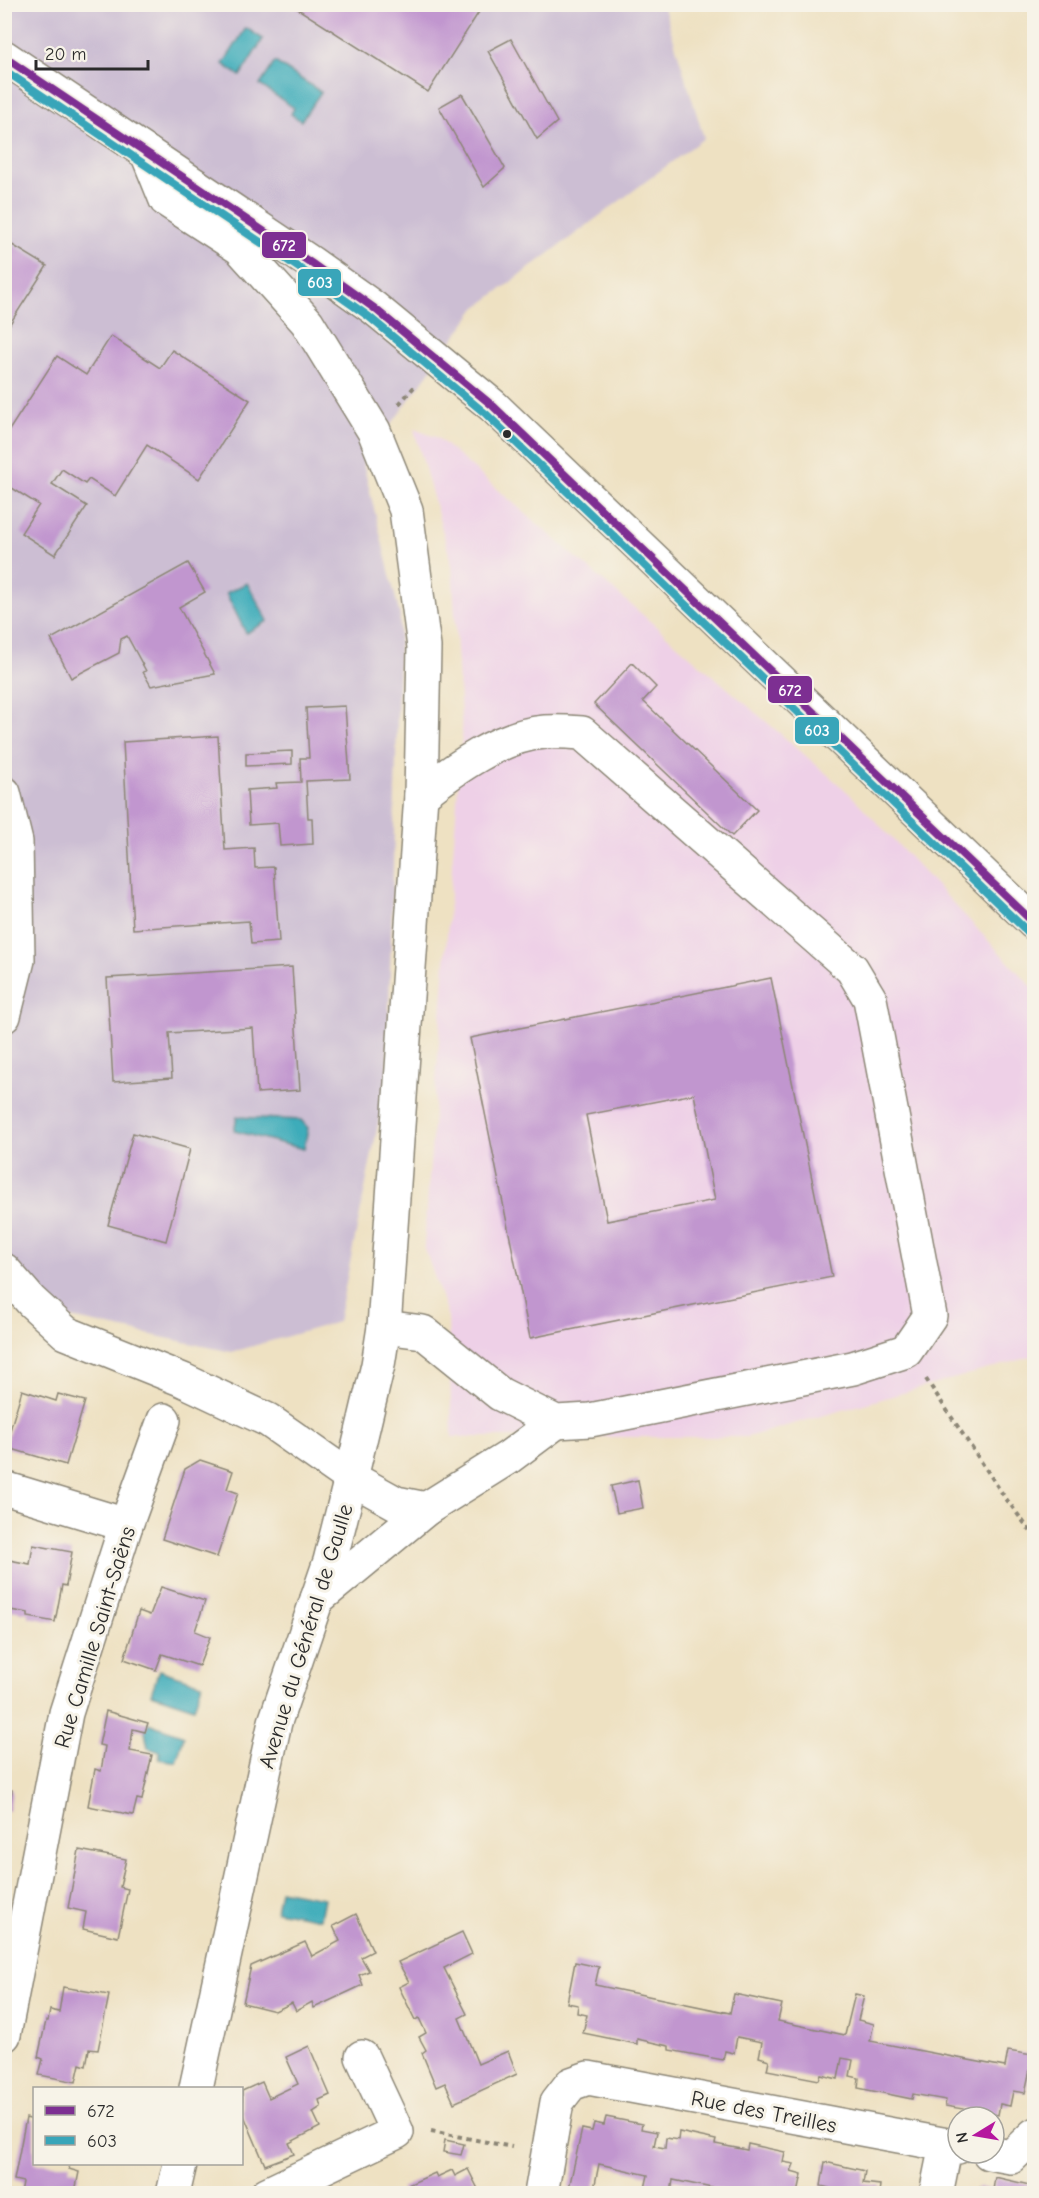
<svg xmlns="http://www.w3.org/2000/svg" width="1039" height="2198" viewBox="0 0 1039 2198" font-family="'Comic Neue',sans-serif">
  <rect width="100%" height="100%" fill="#f7f3e8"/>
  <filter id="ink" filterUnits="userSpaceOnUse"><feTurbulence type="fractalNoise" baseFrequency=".0167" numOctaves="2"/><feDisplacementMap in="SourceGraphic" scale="12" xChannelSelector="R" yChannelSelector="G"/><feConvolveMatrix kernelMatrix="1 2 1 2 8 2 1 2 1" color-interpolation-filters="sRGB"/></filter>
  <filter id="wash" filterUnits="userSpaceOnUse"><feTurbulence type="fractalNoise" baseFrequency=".008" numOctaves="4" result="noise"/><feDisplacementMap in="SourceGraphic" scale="24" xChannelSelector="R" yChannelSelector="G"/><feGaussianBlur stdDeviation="1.35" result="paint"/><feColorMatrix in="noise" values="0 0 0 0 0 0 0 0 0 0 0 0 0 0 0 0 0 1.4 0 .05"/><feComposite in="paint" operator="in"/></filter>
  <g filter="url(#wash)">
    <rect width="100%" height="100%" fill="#eee1c2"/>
    <!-- built -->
    <path fill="#eed0e7" d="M 414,429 L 438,438 L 851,795 L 1034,989 L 1034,1356 L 747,1437 L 452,1437 L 448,1317 L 424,1246 L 462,733 L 452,565 Z"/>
    <!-- industrial -->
    <path fill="#ccbed3" d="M 5,5 L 663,5 L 704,138 L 476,308 L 363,463 L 400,616 L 387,1080 L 338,1322 L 232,1352 L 5,1304 Z"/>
    <!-- water -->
    <g fill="#3dacba" stroke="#346c72" stroke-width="1.5">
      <path d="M 246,28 L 263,39 L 240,76 L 223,64 Z"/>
      <path d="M 275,62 L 321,92 L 301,121 L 291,114 L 294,108 L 260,85 Z"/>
      <path d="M 247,583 L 268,621 L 246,633 L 226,593 Z"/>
      <path d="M 237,1117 L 301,1120 L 308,1128 L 304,1149 L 234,1131 Z"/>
      <path d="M 159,1670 L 202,1684 L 194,1708 L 151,1694 Z"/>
      <path d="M 148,1723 L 184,1736 L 176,1762 L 159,1759 L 160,1752 L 148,1748 L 145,1732 Z"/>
      <path d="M 280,1890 L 324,1898 L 320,1919 L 276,1911 Z"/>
    </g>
    <g id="blocks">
      <!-- building -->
      <g fill="#c196cf" fill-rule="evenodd">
        <path d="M 290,4 L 484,4 L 428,92 Z"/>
        <path d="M 511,39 L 557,122 L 537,139 L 488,51 Z"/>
        <path d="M 462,94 L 505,168 L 484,187 L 439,107 Z"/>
        <path d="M 4,240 L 47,266 L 4,333 Z"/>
        <path d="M 111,336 L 160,368 L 172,350 L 250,400 L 199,479 L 147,445 L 115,496 L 89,479 L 85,484 L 62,469 L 52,484 L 87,506 L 55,555 L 21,533 L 39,505 L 4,483 L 4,434 L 6,435 L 57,356 L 86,375 Z"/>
        <path d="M 188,563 L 205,592 L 179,607 L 215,674 L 151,686 L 143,672 L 146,671 L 127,636 L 121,639 L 119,653 L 71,678 L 51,639 Z"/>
        <path d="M 632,663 L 656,687 L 643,701 L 757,810 L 732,836 L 594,704 Z"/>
        <path d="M 345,706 L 350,779 L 306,781 L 308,818 L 312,818 L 313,844 L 280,846 L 278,823 L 249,825 L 247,790 L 277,788 L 276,783 L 301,782 L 300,758 L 309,758 L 306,708 Z"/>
        <path d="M 218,736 L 225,850 L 254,848 L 255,868 L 274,867 L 279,942 L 251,944 L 249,921 L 133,929 L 123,742 Z"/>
        <path d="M 292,751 L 292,764 L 246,766 L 246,753 Z"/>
        <path d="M 292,967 L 300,1090 L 257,1093 L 253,1028 L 169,1033 L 172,1078 L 113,1082 L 107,978 Z"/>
        <path d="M 771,978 L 832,1277 L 530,1338 L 470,1038 ZM 694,1094 L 715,1200 L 607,1221 L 586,1115 Z"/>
        <path d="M 133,1133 L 190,1149 L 166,1241 L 108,1225 Z"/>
        <path d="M 22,1390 L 56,1401 L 58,1394 L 85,1401 L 66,1465 L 5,1447 Z"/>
        <path d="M 200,1460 L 233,1471 L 227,1489 L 238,1493 L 217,1557 L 162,1539 L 185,1469 Z"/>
        <path d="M 638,1480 L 643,1508 L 617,1513 L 611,1486 Z"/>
        <path d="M 33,1545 L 72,1552 L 66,1586 L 62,1585 L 55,1622 L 28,1617 L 28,1613 L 4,1609 L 4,1559 L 30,1564 Z"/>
        <path d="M 161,1587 L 205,1601 L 195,1631 L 210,1637 L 199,1666 L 162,1654 L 156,1670 L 124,1659 L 139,1611 L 150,1615 Z"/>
        <path d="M 106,1711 L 148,1723 L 145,1732 L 133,1729 L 130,1751 L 152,1755 L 142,1800 L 137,1799 L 133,1815 L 88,1806 L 95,1769 L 101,1771 L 105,1746 L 99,1745 Z"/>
        <path d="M 5,1788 L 12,1790 L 9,1811 L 5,1810 Z"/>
        <path d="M 79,1850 L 126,1859 L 120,1887 L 128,1889 L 118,1937 L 83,1929 L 86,1912 L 68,1908 Z"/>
        <path d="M 356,1914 L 373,1951 L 361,1957 L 369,1971 L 359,1975 L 363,1985 L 314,2008 L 312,2002 L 296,2011 L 292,2003 L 275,2011 L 243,2003 L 251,1966 L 305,1942 L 312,1956 L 340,1941 L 333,1926 Z"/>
        <path d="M 462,1932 L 472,1954 L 444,1968 L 467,2014 L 459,2018 L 478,2064 L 508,2051 L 517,2074 L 454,2103 L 445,2083 L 436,2087 L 422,2053 L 426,2050 L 419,2037 L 426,2033 L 419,2018 L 415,2020 L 399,1987 L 409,1982 L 398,1962 Z"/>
        <path d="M 575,1962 L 599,1967 L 595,1985 L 730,2013 L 734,1994 L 782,2004 L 778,2021 L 845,2035 L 855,1994 L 864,1996 L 858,2020 L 874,2024 L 870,2041 L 1005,2067 L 1008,2051 L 1033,2055 L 1025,2093 L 1013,2091 L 1010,2106 L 1000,2104 L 998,2115 L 945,2106 L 946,2100 L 913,2094 L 912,2099 L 858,2088 L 859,2078 L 850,2076 L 853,2060 L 842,2058 L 838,2079 L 821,2075 L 819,2080 L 767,2070 L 769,2060 L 759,2057 L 762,2042 L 737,2037 L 734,2053 L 725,2051 L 723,2060 L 669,2050 L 669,2046 L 637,2039 L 637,2044 L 583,2033 L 587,2015 L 577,2013 L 578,2005 L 567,2003 Z"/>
        <path d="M 63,1987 L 109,1995 L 98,2050 L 89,2049 L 86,2066 L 80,2064 L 76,2082 L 39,2075 L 43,2059 L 38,2057 L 46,2021 L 48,2021 L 50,2010 L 59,2012 Z"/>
        <path d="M 309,2046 L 330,2095 L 319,2100 L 321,2107 L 313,2112 L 320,2127 L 289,2143 L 294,2154 L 265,2165 L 242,2111 L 242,2091 L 262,2082 L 269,2098 L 298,2084 L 286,2057 Z"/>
        <path d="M 606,2117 L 642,2124 L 641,2129 L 657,2132 L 654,2146 L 665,2148 L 666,2138 L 678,2140 L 679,2132 L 716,2140 L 715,2144 L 747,2150 L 748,2144 L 785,2152 L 783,2162 L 794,2164 L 791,2171 L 802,2174 L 798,2193 L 721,2193 L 722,2190 L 673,2180 L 671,2193 L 644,2193 L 648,2175 L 599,2164 L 593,2194 L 569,2188 L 582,2129 L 592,2131 L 594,2123 L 604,2125 Z"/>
        <path d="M 26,2118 L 34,2120 L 34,2164 L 70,2164 L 69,2169 L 79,2172 L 75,2192 L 65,2190 L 64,2193 L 21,2193 L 23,2182 L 14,2180 Z"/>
        <path d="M 445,2140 L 464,2144 L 461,2155 L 443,2152 Z"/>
        <path d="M 825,2162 L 865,2171 L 863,2183 L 880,2185 L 879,2193 L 827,2193 L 829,2188 L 821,2186 Z"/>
        <path d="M 468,2169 L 480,2193 L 404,2193 L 401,2188 L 435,2173 L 437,2177 L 452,2170 L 455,2176 Z"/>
        <path d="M 995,2177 L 1034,2186 L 1034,2193 L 976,2193 L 977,2187 L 993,2190 Z"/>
      </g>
    </g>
  </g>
  <g filter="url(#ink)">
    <use href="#blocks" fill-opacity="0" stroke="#8c8676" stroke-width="1.5"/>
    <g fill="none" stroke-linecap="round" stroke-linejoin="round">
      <!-- minor casing -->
      <g stroke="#8c8676" stroke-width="36">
        <g id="minor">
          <path d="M 147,153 L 166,200 L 240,248 L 307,322 L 374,431 L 406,510 L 424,647 L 421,795 L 384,1327 L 378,1365 L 351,1478 L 396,1503 L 426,1509"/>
          <path d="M 4,793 L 16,842 L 18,960 L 4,1016"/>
          <path d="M 4,1270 L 31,1301 L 66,1333 L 183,1380 L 268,1420 L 351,1478 L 330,1561 L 275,1722 L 196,2088"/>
          <path d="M 384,1327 L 423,1332 L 500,1394 L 556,1422 L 590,1420 L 853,1368 L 906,1351 L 930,1316 L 870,999 L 852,969 L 582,733 C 570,732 557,731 545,732 C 501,735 454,769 421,795"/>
          <path d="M 4,1488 L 126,1525"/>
          <path d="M 317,1599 L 426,1509 L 509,1457 L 556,1422"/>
          <path d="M 4,2035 L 66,1713 L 126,1525 L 164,1420"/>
          <path d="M 989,2153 L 1011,2157 L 1034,2135"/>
          <path d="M 173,2194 L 180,2164"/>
          <path d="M 267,2194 L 397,2132 L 362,2057"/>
          <path d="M 541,2194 L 557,2102 L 571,2084 L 588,2078 L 958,2147"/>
          <path d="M 936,2194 L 946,2145"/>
        </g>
      </g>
      <!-- major casing -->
      <g stroke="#8c8676" stroke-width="36">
        <path id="major" d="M 4,57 L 311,263 L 374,308 L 493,406 L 1034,923"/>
      </g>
      <!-- path -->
      <g stroke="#8c8676" stroke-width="4" stroke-dasharray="4.5 4.5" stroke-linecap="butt">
        <path d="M 399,404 L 414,387"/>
        <path d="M 926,1379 L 1004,1496 L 1034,1536"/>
        <path d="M 431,2131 L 512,2147"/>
      </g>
      <!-- minor -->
      <use href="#minor" stroke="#fff" stroke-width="33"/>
      <!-- major -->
      <use href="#major" stroke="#fff" stroke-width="33"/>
      <!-- bus-1 casing -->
      <g stroke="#f7f3e8" stroke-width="12">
        <path id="bus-1" d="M 4,57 L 311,263 L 374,308 L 493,406 L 1034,923"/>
      </g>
      <!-- bus-2 casing -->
      <g stroke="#f7f3e8" stroke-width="12">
        <path id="bus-2" d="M 4,70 L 305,272 L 368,316 L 486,414 L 1027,931"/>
      </g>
      <!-- bus-1 -->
      <use href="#bus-1" stroke="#7d2f92" stroke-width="8"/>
      <!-- bus-2 -->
      <use href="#bus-2" stroke="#39a5b9" stroke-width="8"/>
    </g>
  </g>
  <!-- markers -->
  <circle fill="#2b2b2b" stroke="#f7f3e8" stroke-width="2" cx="507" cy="434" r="5"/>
  <g text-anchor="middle" stroke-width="6" stroke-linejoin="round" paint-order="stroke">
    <!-- street labels -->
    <g font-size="22" fill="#2b2b2b" stroke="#f7f3e8">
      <text transform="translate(305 1636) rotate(-73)" y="8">Avenue du Général de Gaulle</text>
      <text transform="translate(94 1637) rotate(-73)" y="8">Rue Camille Saint-Saëns</text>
      <text transform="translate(764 2111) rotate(11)" y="8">Rue des Treilles</text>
    </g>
  </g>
  <g stroke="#f7f3e8" stroke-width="2">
    <rect x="261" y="231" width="46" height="28" rx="6" fill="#7d2f92"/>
    <rect x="297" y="268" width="45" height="29" rx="6" fill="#39a5b9"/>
    <rect x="767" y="675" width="46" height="29" rx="6" fill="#7d2f92"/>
    <rect x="794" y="716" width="46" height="29" rx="6" fill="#39a5b9"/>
  </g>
  <g font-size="16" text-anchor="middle" font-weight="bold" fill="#fff">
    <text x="284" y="251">672</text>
    <text x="320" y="288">603</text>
    <text x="790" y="696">672</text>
    <text x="817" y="736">603</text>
  </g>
  <!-- margin -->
  <rect width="1039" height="2198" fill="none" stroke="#f7f3e8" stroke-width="24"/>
  <!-- legend -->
  <rect x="33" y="2087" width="210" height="78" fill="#f7f3e8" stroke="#a5a39c" stroke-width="1.5"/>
  <rect x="45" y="2106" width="30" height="9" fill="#7d2f92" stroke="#a5a39c" stroke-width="1.5"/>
  <text x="87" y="2117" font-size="18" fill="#2b2b2b">672</text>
  <rect x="45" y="2136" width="30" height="9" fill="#39a5b9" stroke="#a5a39c" stroke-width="1.5"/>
  <text x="87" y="2147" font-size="18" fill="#2b2b2b">603</text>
  <!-- north arrow -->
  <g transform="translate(976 2135) rotate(259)"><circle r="28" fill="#f7f3e8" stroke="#a5a39c" stroke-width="1.5"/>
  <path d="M0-4.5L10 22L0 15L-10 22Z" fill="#b5179e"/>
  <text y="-9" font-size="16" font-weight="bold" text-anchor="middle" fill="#2b2b2b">N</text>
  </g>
  <!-- scale -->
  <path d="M36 60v9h112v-9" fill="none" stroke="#2b2b2b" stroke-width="3"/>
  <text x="45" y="60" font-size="18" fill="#2b2b2b" stroke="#f7f3e8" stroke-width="4.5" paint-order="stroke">20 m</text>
</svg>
